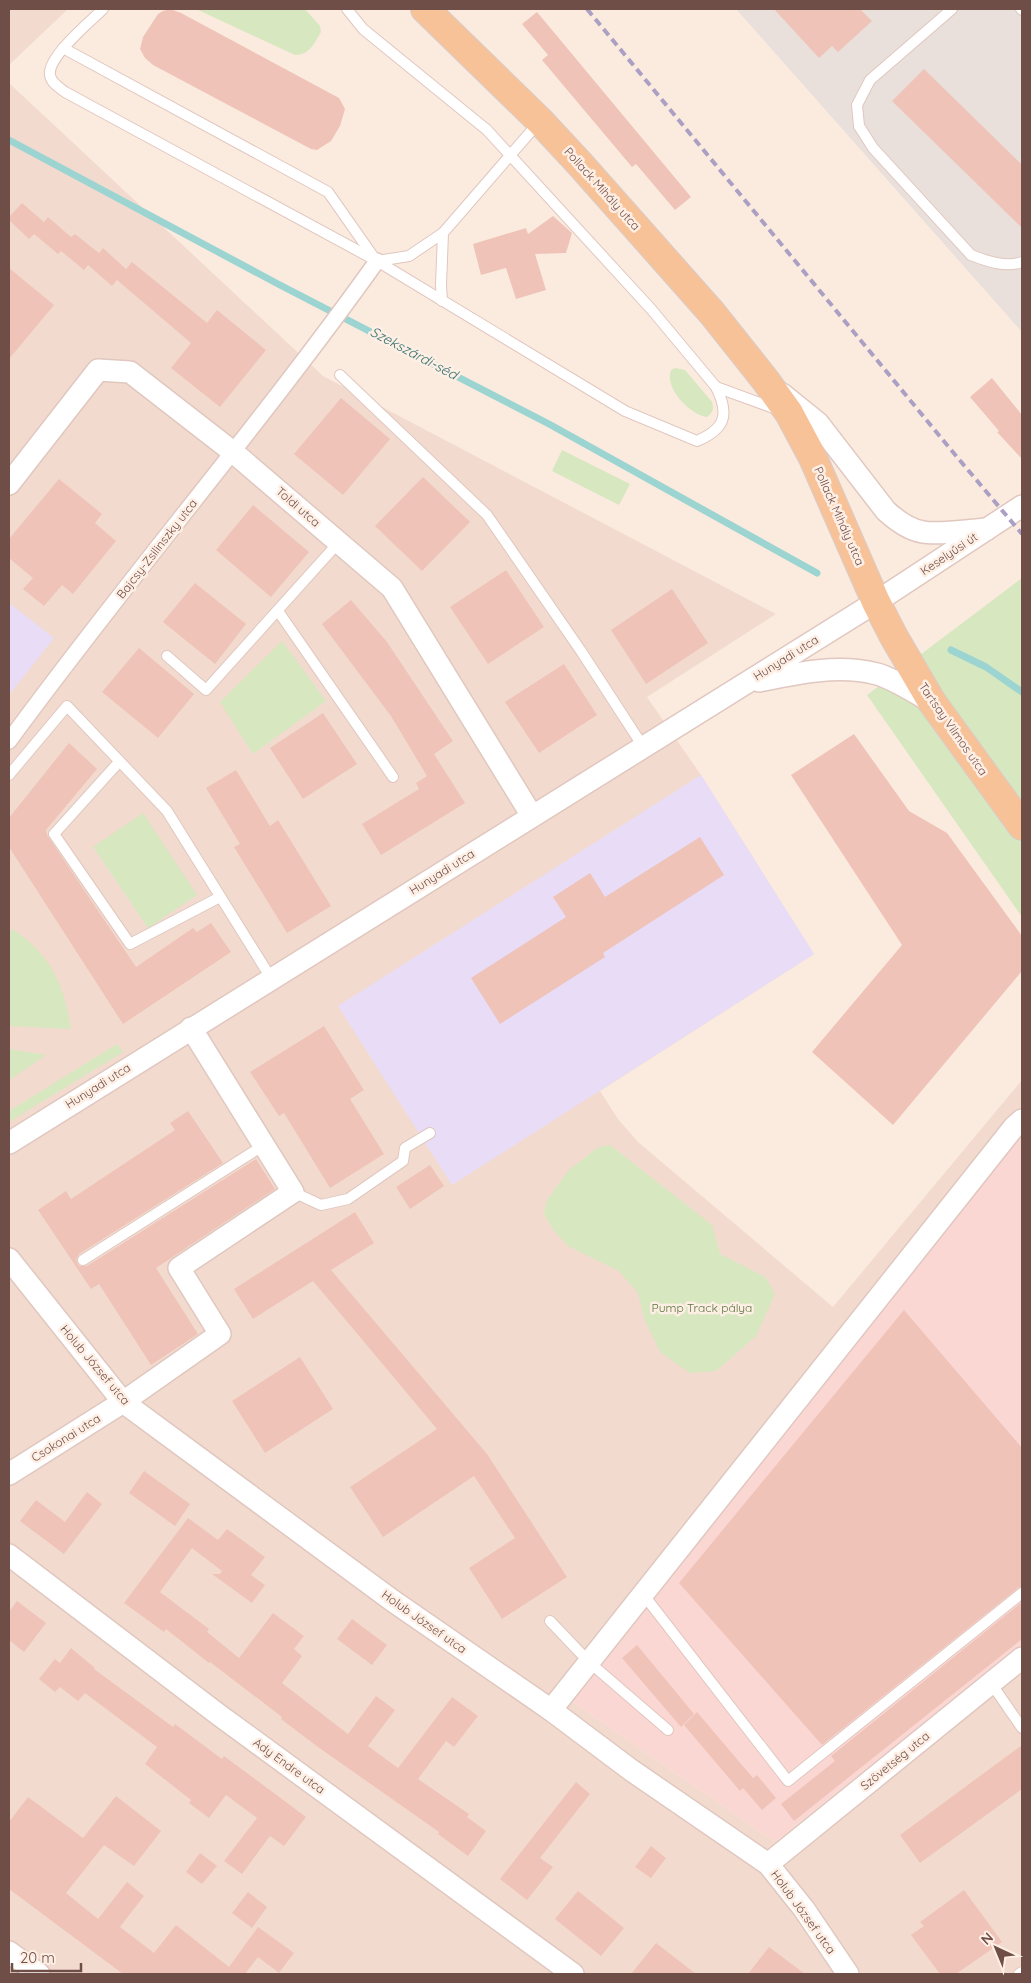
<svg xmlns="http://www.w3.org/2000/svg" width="1031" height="1983" viewBox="0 0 1031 1983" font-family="Quicksand,sans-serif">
  <rect width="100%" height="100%" fill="#fbebdf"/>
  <!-- residential -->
  <g fill="#f2dbce">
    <path d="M 9,9 L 68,9 L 9,65 Z"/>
    <path d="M 9,83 L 323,376 L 776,614 L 647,697 L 701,775 L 814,954 L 600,1091 L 618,1119 L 638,1142 L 833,1307 L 1022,1080 L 1022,1134 L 573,1702 L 775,1842 L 1022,1644 L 1022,1974 L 9,1974 Z"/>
  </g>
  <!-- commercial -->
  <path fill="#fbd7d3" d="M 1022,1134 L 1022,1644 L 775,1842 L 573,1702 Z"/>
  <!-- industrial -->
  <path fill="#e9dfdb" d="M 736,9 L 1022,9 L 1022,332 Z"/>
  <!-- education -->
  <g fill="#e8dcf7">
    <path d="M 9,603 L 54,638 L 9,695 Z"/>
    <path d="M 701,775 L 814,954 L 452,1185 L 338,1006 Z"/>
  </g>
  <!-- green -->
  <g fill="#d7e7bf">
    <path d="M 196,9 L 305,9 L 320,26 L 321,32 C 314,43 310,55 295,55 Z"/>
    <path d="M 675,368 L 685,370 L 712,402 C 714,409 713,412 707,417 C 690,415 664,388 671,370 Z"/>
    <path d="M 562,450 L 630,484 L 619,505 L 552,471 Z"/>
    <path d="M 1022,578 L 1022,917 L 867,695 Z"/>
    <path d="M 282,641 L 326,701 L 253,754 L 220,702 Z"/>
    <path d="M 143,813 L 197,895 L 148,928 L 93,847 Z"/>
    <path d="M 13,929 C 53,958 63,983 71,1029 L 9,1026 L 9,934 Z"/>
    <path d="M 117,1044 L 123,1052 L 9,1122 L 9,1111 Z"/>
    <path d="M 9,1049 L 46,1055 L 9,1080 Z"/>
    <path d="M 610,1145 L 712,1225 L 720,1254 L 765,1277 L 775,1294 L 756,1336 L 716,1371 L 690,1373 L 660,1352 L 644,1318 L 638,1293 L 619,1271 L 568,1246 L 554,1231 L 544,1214 L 547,1200 L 568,1171 L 597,1148 Z"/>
  </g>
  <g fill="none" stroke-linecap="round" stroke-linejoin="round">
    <!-- stream -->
    <g stroke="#9cd4d2" stroke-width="7">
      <path d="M 9,140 L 278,284 L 549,424 L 817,573"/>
      <path d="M 951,650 L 986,667 L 1022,692"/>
    </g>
  </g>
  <!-- building -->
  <g fill="#efc3b8">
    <path d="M 170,9 L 181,13 L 339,98 L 345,109 L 340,126 L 331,141 L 317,150 L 311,149 L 153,65 L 145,58 L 140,49 L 143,37 L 158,14 L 163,11 Z"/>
    <path d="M 774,9 L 860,9 L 872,21 L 838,52 L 832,46 L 819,58 Z"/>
    <path d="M 537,12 L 691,197 L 675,210 L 636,164 L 632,167 L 542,60 L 548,55 L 522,24 Z"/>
    <path d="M 924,69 L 1022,165 L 1022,228 L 892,101 Z"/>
    <path d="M 22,203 L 44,222 L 48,217 L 71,237 L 75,234 L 99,253 L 103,248 L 126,269 L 132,262 L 207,323 L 217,310 L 266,350 L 220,407 L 171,368 L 191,343 L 117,280 L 112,286 L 88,265 L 84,270 L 61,251 L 58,254 L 34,234 L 29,239 L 9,220 L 9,217 Z"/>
    <path d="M 553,216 L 572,233 L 566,253 L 535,254 L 546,290 L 516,299 L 506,268 L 481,275 L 473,244 L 526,228 L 528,234 Z"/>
    <path d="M 9,268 L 54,305 L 9,359 Z"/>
    <path d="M 992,378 L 1022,415 L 1022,459 L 997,432 L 999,431 L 970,397 Z"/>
    <path d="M 341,398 L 390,439 L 343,495 L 294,454 Z"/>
    <path d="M 423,477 L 470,522 L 422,571 L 375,526 Z"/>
    <path d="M 59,479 L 102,514 L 95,523 L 116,541 L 73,594 L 62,585 L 44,606 L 23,589 L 33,578 L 9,558 L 9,539 Z"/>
    <path d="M 253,505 L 309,552 L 271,597 L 216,550 Z"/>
    <path d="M 506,570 L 544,627 L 488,664 L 450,607 Z"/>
    <path d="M 195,583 L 246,624 L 215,664 L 163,622 Z"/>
    <path d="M 672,589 L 708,643 L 646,684 L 611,630 Z"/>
    <path d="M 351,600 L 387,642 L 453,741 L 434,754 L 465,803 L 381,855 L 362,824 L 419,789 L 416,783 L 427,776 L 391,716 L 322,624 Z"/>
    <path d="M 139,648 L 194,694 L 158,738 L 102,692 Z"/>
    <path d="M 564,664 L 597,715 L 539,753 L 505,702 Z"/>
    <path d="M 323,713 L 357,764 L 303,799 L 270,748 Z"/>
    <path d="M 854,734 L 909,811 L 947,833 L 1022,936 L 1022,971 L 893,1125 L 812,1052 L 902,945 L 791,775 Z"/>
    <path d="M 69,743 L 97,769 L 46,830 L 47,835 L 136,967 L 193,928 L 197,932 L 211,923 L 231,952 L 123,1024 L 9,847 L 9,818 Z"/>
    <path d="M 236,770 L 270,826 L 278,820 L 331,906 L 287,933 L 234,847 L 240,844 L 206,788 Z"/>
    <path d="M 700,837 L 724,875 L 603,953 L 605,957 L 500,1024 L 471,978 L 566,917 L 553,897 L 590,873 L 605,897 Z"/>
    <path d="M 324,1026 L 364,1090 L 350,1099 L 384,1154 L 330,1188 L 284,1113 L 279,1116 L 250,1072 Z"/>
    <path d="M 188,1111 L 223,1163 L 79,1254 L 76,1260 L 79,1266 L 87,1266 L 256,1159 L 275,1189 L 156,1268 L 198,1334 L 151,1365 L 99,1284 L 91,1289 L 38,1210 L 66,1191 L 71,1199 L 175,1130 L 170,1123 Z"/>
    <path d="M 430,1165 L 444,1186 L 410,1209 L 396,1187 Z"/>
    <path d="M 355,1212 L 374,1243 L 331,1270 L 487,1454 L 567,1577 L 502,1619 L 469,1568 L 515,1538 L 474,1476 L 383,1537 L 350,1487 L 437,1429 L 313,1281 L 253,1319 L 234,1289 Z"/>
    <path d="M 904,1310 L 1022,1448 L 1022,1586 L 1018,1588 L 822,1745 L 679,1583 Z"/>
    <path d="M 300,1357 L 333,1409 L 265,1453 L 232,1401 Z"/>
    <path d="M 144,1471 L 190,1504 L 175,1526 L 129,1493 Z"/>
    <path d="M 87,1492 L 102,1504 L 64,1554 L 20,1521 L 36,1500 L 65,1522 Z"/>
    <path d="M 188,1518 L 218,1540 L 227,1529 L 265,1557 L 251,1575 L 265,1585 L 252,1603 L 212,1574 L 220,1574 L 222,1571 L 192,1548 L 160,1592 L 209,1629 L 207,1632 L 239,1658 L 273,1613 L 304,1636 L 294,1649 L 302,1656 L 282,1683 L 348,1734 L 376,1696 L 395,1710 L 368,1746 L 398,1768 L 452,1697 L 478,1716 L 454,1747 L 446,1741 L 418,1779 L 469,1814 L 467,1817 L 486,1831 L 468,1856 L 438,1834 L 439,1832 L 318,1747 L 281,1719 L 282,1717 L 210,1662 L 209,1663 L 166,1629 L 164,1632 L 124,1603 Z"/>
    <path d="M 17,1601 L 46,1623 L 24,1652 L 9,1640 L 9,1612 Z"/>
    <path d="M 1022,1602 L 1022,1639 L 794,1821 L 781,1804 L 835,1761 L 831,1756 Z"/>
    <path d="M 352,1619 L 387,1645 L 372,1665 L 337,1639 Z"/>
    <path d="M 637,1645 L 694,1714 L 681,1727 L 622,1658 Z"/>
    <path d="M 71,1648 L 95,1668 L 94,1669 L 173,1727 L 175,1724 L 222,1759 L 224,1756 L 306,1817 L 284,1846 L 270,1836 L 242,1874 L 224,1861 L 257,1818 L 226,1795 L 209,1818 L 189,1803 L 191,1800 L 145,1764 L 157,1747 L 85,1693 L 78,1701 L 60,1687 L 55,1692 L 39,1679 L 55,1659 L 60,1663 Z"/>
    <path d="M 697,1712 L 753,1778 L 757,1775 L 776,1798 L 762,1810 L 743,1788 L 740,1791 L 684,1725 Z"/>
    <path d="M 1022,1745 L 1022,1789 L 920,1863 L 900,1835 Z"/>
    <path d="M 576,1782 L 590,1794 L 540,1858 L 553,1867 L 527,1900 L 500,1879 Z"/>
    <path d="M 116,1796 L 161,1831 L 134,1866 L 104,1845 L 66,1893 L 98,1919 L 127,1882 L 144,1896 L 120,1927 L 154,1953 L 176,1925 L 229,1967 L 258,1927 L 294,1953 L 279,1973 L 258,1957 L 245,1974 L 123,1974 L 9,1889 L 9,1822 L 28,1797 L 83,1838 Z"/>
    <path d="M 651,1846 L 666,1858 L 651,1878 L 635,1867 Z"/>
    <path d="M 200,1853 L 217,1866 L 202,1884 L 186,1872 Z"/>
    <path d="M 964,1890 L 1002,1942 L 956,1974 L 940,1974 L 911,1935 L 924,1926 L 920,1922 Z"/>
    <path d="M 578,1891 L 624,1928 L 601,1956 L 555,1919 Z"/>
    <path d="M 248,1892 L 267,1907 L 252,1928 L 232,1913 Z"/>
    <path d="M 656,1943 L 696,1974 L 631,1974 Z"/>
    <path d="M 769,1947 L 805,1974 L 748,1974 Z"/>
  </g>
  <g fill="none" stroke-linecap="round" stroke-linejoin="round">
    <!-- service casing -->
    <g stroke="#e0c7bf" stroke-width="12">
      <g id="service">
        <path d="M 103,9 C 91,21 47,57 50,75 C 51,83 59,87 65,92 L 377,261 L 625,411 L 697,441 C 725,429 730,415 716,387 L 651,309 L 487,130 L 363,29 L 347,9"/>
        <path d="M 952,9 L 870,80 L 857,105 L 859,126 L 873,148 L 971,255 C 986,261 1006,268 1022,262"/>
        <path d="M 1021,9 L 1022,10"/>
        <path d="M 63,48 L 328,192 L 375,259"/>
        <path d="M 377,261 L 409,256 L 443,233 L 539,122"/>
        <path d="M 442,301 L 441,285 L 443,233"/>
        <path d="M 340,375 L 487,515 L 581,651 L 644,748"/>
        <path d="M 716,387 L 779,410"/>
        <path d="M 278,611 L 393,777"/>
        <path d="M 167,656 L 206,690 L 339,542"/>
        <path d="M 119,762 L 54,834 L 130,944 L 220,897"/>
        <path d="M 9,775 L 67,706 L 167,811 L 271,978"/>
        <path d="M 293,1192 L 321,1205 L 348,1199 L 403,1161 L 405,1148 L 430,1133"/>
        <path d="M 83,1260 L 264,1145"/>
        <path d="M 643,1594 L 788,1781 L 1022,1593"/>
        <path d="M 550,1621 L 589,1662 L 668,1730"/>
        <path d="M 991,1683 L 1022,1728"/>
        <path d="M 1019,1974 L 1022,1972"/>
      </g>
    </g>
    <!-- pedestrian casing -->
    <g stroke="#e0c7bf" stroke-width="18">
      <path id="pedestrian" d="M 9,741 C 128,578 260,425 377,261"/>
    </g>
    <!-- minor casing -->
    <g stroke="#e0c7bf" stroke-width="24">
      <g id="minor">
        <path d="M 782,394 L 818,423 L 886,511 C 896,520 909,530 923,532 C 938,535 971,530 987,529"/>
        <path d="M 9,484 L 98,370 L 130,372 L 233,452 L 392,588 L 532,816"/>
        <path d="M 759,681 C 797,673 839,664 877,674 C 893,678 917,694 932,702"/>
        <path d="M 9,1143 L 876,602 L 1022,506"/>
        <path d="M 9,1259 L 123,1402 L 393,1601 L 551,1710 L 631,1770 L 768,1864 L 804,1909 L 848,1974"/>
        <path d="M 9,1474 L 123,1402 L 220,1334 L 179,1268 L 293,1192 L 191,1028"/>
        <path d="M 9,1555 L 219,1715 L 573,1974"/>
        <path d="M 551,1710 L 1014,1127 L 1022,1120"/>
        <path d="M 768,1864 L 1022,1658"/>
        <path d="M 9,1952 L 39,1974"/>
      </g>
    </g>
    <!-- primary casing -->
    <g stroke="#d7cdcc" stroke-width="30">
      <path id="primary" d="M 425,9 L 540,121 L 580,164 L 712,313 L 766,381 L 789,413 L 813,458 L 876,602 L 894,637 L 932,702 L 1022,826"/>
    </g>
    <!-- service -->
    <use href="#service" stroke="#fff" stroke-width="10"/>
    <!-- pedestrian -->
    <use href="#pedestrian" stroke="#fff" stroke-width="15"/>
    <!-- minor -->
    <use href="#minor" stroke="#fff" stroke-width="21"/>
    <!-- primary -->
    <use href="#primary" stroke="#f8c299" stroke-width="28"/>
    <!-- rail -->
    <path stroke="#aba0c3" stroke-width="4" stroke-dasharray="8 5" stroke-linecap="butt" d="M 587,9 L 957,457 L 1022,534"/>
  </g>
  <g text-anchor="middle" stroke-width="5" stroke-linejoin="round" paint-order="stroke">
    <!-- street labels -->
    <g font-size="12" fill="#704e48" stroke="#feefe5">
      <text transform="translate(602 189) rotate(48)" y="4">Pollack Mihály utca</text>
      <text transform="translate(298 507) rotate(41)" y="4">Toldi utca</text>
      <text transform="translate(839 516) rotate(66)" y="4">Pollack Mihály utca</text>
      <text transform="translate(157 549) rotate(-52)" y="4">Bajcsy-Zsilinszky utca</text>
      <text transform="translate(949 554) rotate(-34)" y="4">Keselyűsi út</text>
      <text transform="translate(786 658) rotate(-32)" y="4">Hunyadi utca</text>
      <text transform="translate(953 729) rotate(55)" y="4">Tartsay Vilmos utca</text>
      <text transform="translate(442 872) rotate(-32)" y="4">Hunyadi utca</text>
      <text transform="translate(98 1086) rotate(-32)" y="4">Hunyadi utca</text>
      <text transform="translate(95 1365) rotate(50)" y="4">Holub József utca</text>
      <text transform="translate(66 1438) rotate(-32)" y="4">Csokonai utca</text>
      <text transform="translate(424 1622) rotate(35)" y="4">Holub József utca</text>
      <text transform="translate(895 1761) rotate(-39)" y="4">Szövetség utca</text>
      <text transform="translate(289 1766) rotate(36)" y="4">Ady Endre utca</text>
      <text transform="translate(803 1912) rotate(54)" y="4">Holub József utca</text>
    </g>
    <!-- park labels -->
    <g font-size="12" fill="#5b7641" stroke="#feefe5">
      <text x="702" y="1312">Pump Track pálya</text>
    </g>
    <!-- water labels -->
    <g font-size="14" font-style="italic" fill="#3d7674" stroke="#feefe5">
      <text transform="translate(414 353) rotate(28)" y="5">Szekszárdi-séd</text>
    </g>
  </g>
  <!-- border -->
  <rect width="1031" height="1983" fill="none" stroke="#704e48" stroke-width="20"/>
  <!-- north arrow -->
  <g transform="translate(996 1948) rotate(316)" stroke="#feefe5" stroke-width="4" paint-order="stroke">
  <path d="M0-4L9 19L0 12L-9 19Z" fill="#704e48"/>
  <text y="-8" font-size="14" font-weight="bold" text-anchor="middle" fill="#704e48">N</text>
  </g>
  <!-- scale -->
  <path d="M12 1963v8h69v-8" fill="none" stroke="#704e48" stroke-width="2.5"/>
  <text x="20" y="1963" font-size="15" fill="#704e48" stroke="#feefe5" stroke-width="4" paint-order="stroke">20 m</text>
</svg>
